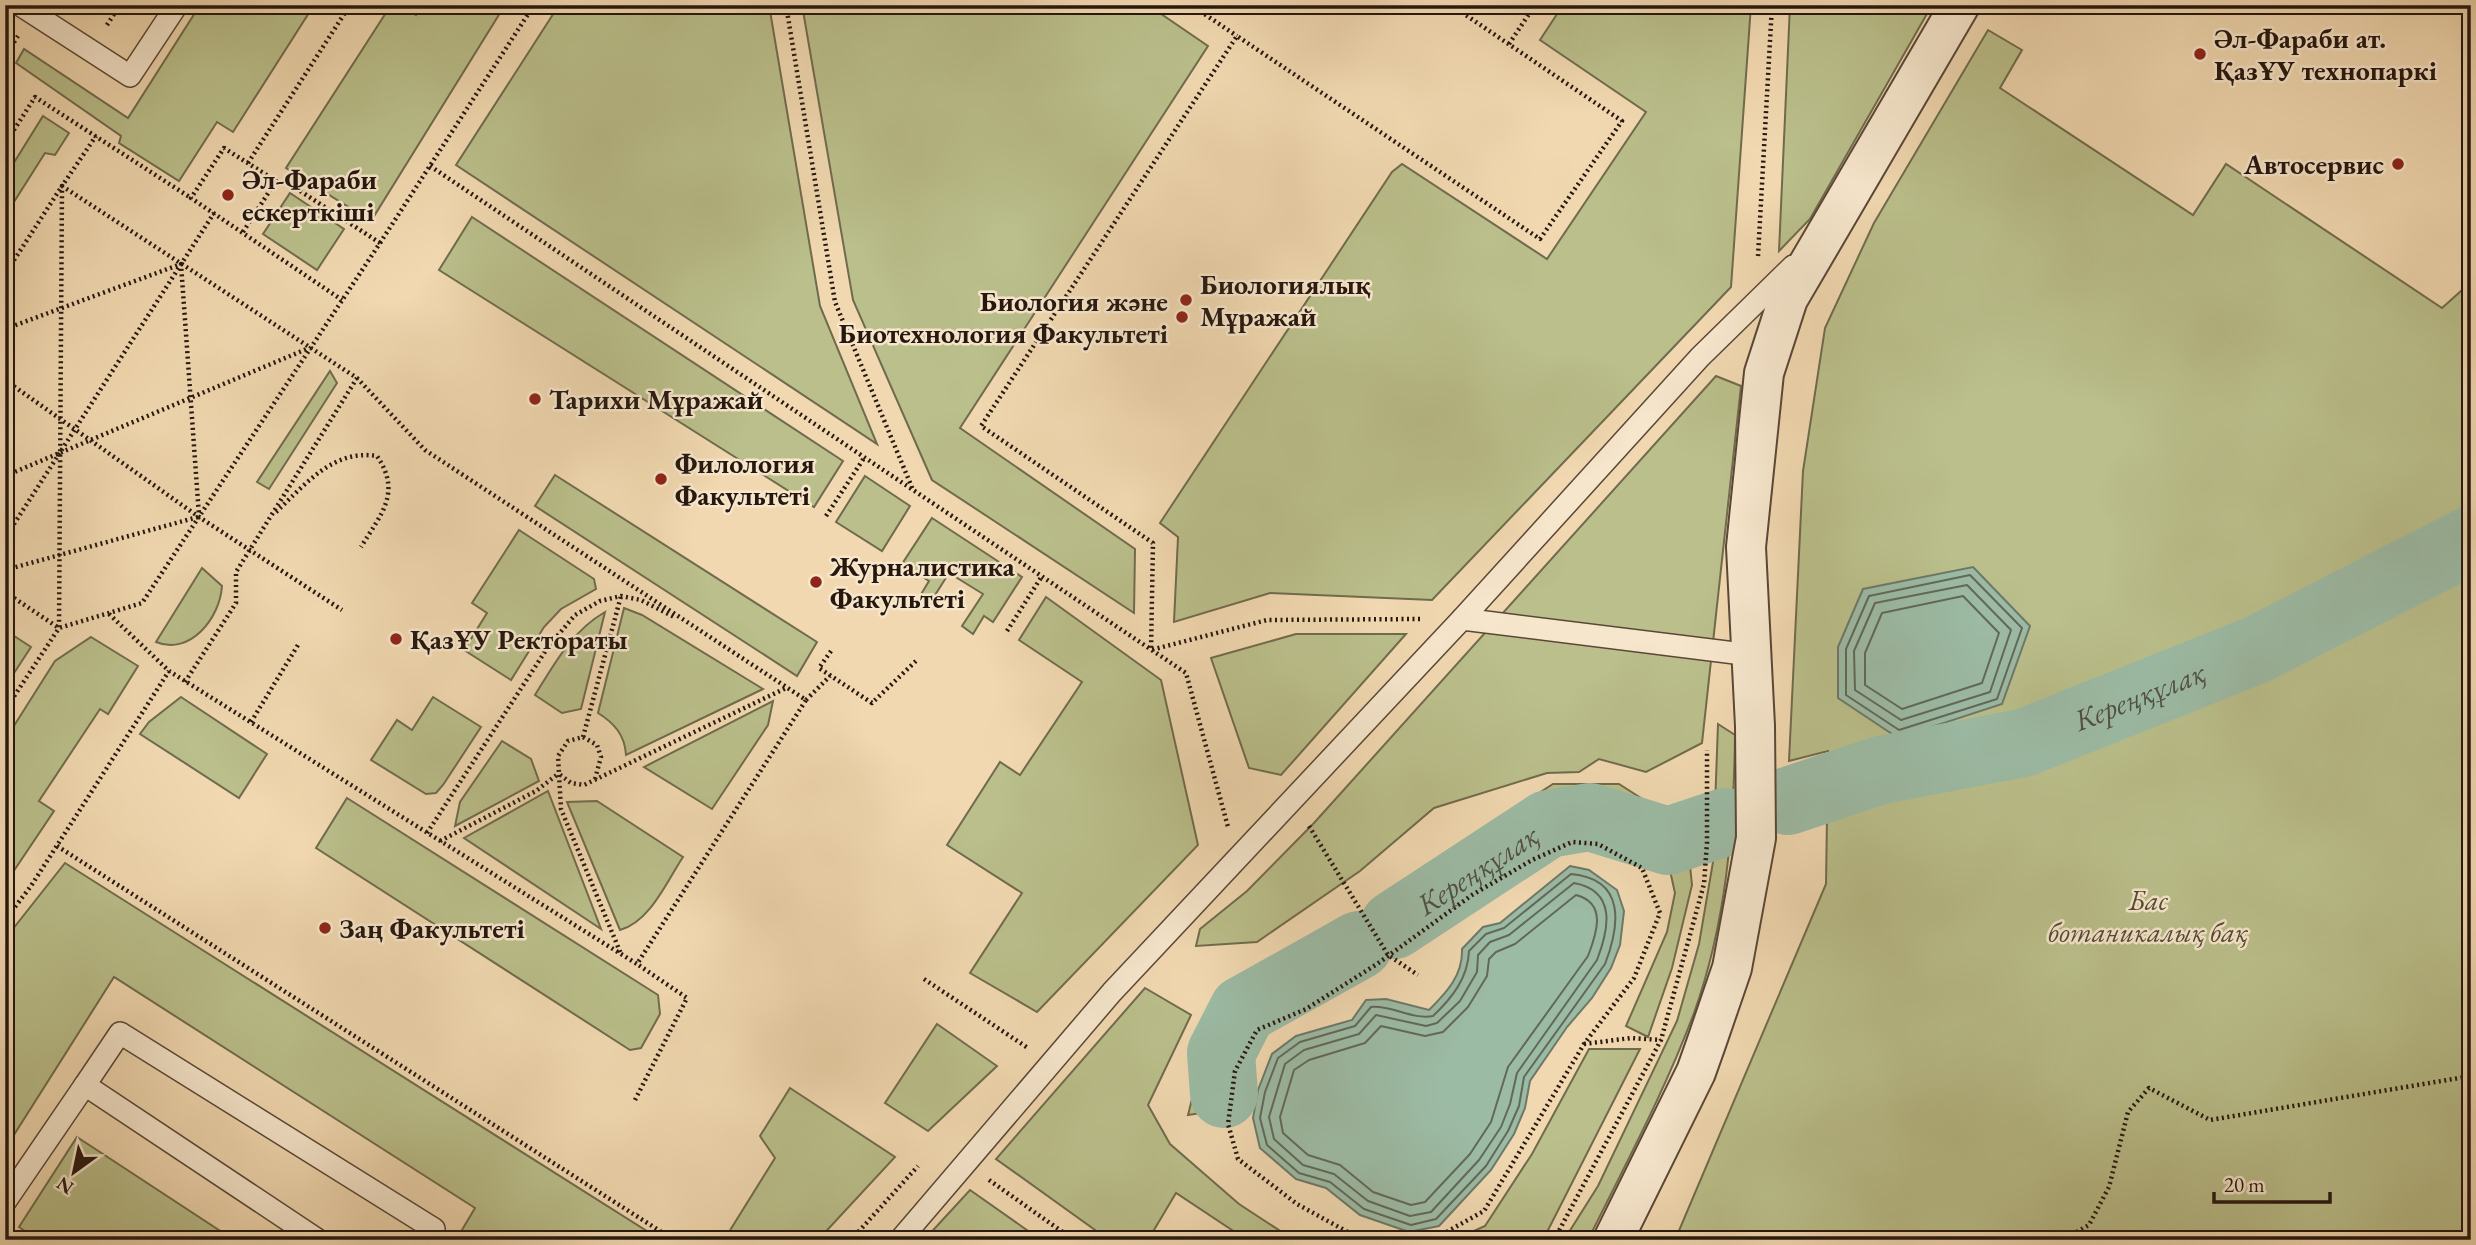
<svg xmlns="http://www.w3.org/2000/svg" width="2476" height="1245" viewBox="0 0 2476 1245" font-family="'EB Garamond',serif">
  <rect width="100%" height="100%" fill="#f1d8b0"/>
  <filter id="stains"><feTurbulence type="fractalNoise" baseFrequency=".00286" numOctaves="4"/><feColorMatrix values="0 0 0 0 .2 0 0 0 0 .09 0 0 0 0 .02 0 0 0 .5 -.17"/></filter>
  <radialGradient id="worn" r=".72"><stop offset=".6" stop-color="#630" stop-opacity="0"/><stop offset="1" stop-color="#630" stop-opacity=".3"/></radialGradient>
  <!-- green -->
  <g fill="#babf8b" stroke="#706b4d" stroke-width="2">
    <path d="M 200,5 L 314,5 L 233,132 L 217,122 L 179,181 L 119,143 L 121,136 L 16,63 L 24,49 L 128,118 Z"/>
    <path d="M 391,5 L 401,5 L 416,15 L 422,5 L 505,5 L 371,221 L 286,168 Z"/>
    <path d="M 559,5 L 769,5 L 820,306 L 877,444 L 456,165 Z"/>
    <path d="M 802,5 L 1148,5 L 1208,46 L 960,428 L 1135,549 L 1134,613 L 932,480 L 853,300 Z"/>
    <path d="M 1563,5 L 1751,5 L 1731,287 L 1432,600 L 1270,593 L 1174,622 L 1178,537 L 1160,523 L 1392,172 L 1402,164 L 1547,259 L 1646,112 L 1540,40 Z"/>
    <path d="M 1790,5 L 1932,5 L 1810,219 L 1779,251 Z"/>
    <path d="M 1988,30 L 2022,50 L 2000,88 L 2193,215 L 2226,164 L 2442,308 L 2471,282 L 2471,1240 L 1675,1240 L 1826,884 L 1828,751 L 1789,761 L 1803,471 L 1825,328 L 1874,223 Z"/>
    <path d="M 43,116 L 69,133 L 55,155 L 45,153 L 5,216 L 5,177 Z"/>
    <path d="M 290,193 L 344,229 L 317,270 L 263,234 Z"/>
    <path d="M 472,217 L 843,461 L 814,507 L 439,270 Z"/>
    <path d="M 330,371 L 337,383 L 269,489 L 257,482 Z"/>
    <path d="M 1716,376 L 1741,386 L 1702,743 L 1646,772 L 1599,759 L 1579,772 L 1547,773 L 1434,808 L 1360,871 L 1257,942 L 1196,946 L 1200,929 L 1247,891 L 1314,823 Z"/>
    <path d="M 555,475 L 817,642 L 797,676 L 535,506 Z"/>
    <path d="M 865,476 L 910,506 L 882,551 L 836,522 Z"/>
    <path d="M 932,518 L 1022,577 L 993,622 L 984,616 L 973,634 L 962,626 L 983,594 L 949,573 L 930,603 L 920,596 L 929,581 L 902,564 Z"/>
    <path d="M 519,530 L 594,579 L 596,589 L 561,609 L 544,627 L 511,680 L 464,650 L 487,613 L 472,603 Z"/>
    <path d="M 202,568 L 222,586 C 220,618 190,656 156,642 Z"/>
    <path d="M 1046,597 L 1161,680 L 1198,845 L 1037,1012 L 970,973 L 1022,893 L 947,845 L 1000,762 L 1020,775 L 1082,682 L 1019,640 Z"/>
    <path d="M 624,608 L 642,615 L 763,689 L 626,755 C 625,735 614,723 598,713 Z"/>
    <path d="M 605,612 L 581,709 L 562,713 L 535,695 C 555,663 572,631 605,612 Z"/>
    <path d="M 5,630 L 31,647 L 5,687 Z"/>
    <path d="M 1296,634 L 1406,634 L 1281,775 L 1249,768 L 1211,658 Z"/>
    <path d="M 91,637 L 138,666 L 108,714 L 100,709 L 39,801 L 54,811 L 5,884 L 5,740 L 55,661 Z"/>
    <path d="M 181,697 L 267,754 L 239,798 L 140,734 L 149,722 Z"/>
    <path d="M 433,697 L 481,727 L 443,785 L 436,793 L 426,794 L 371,760 L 397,720 L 412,730 Z"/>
    <path d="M 773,701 L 768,725 L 712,809 L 644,767 Z"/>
    <path d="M 1718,724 L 1735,735 C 1734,829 1726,924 1694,1013 C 1665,1091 1625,1165 1588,1240 L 1564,1240 L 1598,1186 L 1677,1021 L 1699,944 L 1713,862 Z"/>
    <path d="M 502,741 L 531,759 L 539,781 L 455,826 L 460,802 Z"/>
    <path d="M 1553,784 L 1619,784 L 1686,827 L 1692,885 L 1672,968 L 1648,1037 L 1626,1026 L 1667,932 L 1675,893 L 1669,866 L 1601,832 L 1553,836 L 1464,892 L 1420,925 L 1392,939 L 1379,921 L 1508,813 Z"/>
    <path d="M 548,791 L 601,929 L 464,838 Z"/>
    <path d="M 347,798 L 658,995 L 660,1014 L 641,1048 L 630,1050 L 316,848 Z"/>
    <path d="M 597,801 L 683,857 C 667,881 650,922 620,930 L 567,802 Z"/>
    <path d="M 65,863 L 661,1240 L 456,1240 L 475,1208 L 114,977 L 5,1149 L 5,939 Z"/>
    <path d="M 1361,926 L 1378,949 L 1235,1034 L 1215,1081 L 1215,1111 L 1188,1115 L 1212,1019 L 1283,953 Z"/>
    <path d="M 1145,988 L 1191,1015 L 1148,1105 L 1170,1144 L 1239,1204 L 1294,1240 L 1247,1240 L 1176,1193 L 1148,1240 L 1109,1240 L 996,1159 Z"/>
    <path d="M 937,1024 L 997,1066 L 928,1131 L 885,1103 Z"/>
    <path d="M 1589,1049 L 1640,1049 L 1543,1240 L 1454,1240 L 1485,1226 L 1532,1154 Z"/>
    <path d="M 790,1088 L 895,1157 L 818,1240 L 724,1240 L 775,1158 L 760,1136 Z"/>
    <path d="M 77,1137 L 234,1240 L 38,1240 L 19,1227 Z"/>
    <path d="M 970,1190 L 1041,1240 L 924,1240 Z"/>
  </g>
  <!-- water -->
  <g fill="#9cbba5" stroke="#6d7969" stroke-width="2">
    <path d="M 1973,567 L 2030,626 L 2002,704 L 1898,738 L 1838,698 L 1838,647 L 1863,589 Z"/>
    <path d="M 1570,866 L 1589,870 L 1617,890 L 1624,911 L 1620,945 L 1611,968 L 1592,998 L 1567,1027 L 1530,1081 L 1525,1108 L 1514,1134 L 1491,1170 L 1439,1226 L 1409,1232 L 1360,1215 L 1326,1188 L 1296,1179 L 1260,1148 L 1253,1118 L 1258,1090 L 1272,1054 L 1296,1036 L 1352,1020 L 1366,1000 L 1386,999 L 1429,1010 C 1447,992 1463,975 1462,949 L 1483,927 L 1500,923 Z"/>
  </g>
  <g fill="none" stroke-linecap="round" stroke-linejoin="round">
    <!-- shore -->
    <g stroke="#61695a" stroke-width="2">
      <path d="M 1970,575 L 2022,628 L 1997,699 L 1899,730 L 1846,695 L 1846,649 L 1869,596 Z"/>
      <path d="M 1967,585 L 2011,630 L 1990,692 L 1901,720 L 1855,690 L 1854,651 L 1875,603 Z"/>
      <path d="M 1963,596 L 1999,633 L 1982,683 L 1902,709 L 1865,685 L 1865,653 L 1882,613 Z"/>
      <path d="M 1571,874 C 1626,879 1620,925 1605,964 L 1524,1077 L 1519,1106 L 1508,1131 L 1486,1166 L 1436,1219 L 1411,1225 L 1364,1209 L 1330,1182 L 1299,1173 L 1267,1145 L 1260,1118 L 1265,1092 L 1278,1058 L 1300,1042 L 1355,1026 L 1371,1007 C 1392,1005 1412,1020 1433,1016 C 1452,998 1468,978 1469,951 L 1486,934 L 1504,928 Z"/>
      <path d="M 1574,883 C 1617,891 1609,929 1597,960 L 1517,1073 L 1510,1104 L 1501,1127 L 1479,1160 L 1431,1212 L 1410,1216 L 1368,1201 L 1334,1174 L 1303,1165 L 1274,1139 L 1269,1117 L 1285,1064 L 1304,1050 L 1359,1034 L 1376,1015 L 1426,1026 L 1437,1023 L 1460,1001 L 1477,972 L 1478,955 L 1490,942 L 1509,935 Z"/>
      <path d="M 1576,895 C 1607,903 1597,933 1588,956 L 1508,1067 L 1491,1122 L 1470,1154 L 1425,1202 L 1411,1205 L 1373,1192 L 1340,1165 L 1308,1155 L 1283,1133 L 1280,1117 L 1294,1070 L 1309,1060 L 1365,1043 L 1381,1026 L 1425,1036 L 1443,1032 L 1468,1007 L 1487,976 L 1489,959 L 1496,952 L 1515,944 Z"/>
    </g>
    <!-- river -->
    <g stroke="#9cbba5" stroke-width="68">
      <path id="s1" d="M 1788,801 L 1881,770 L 2023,743 L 2256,650 L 2471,540"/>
      <path id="s2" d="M 1394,925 L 1548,824 L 1590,817 L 1668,841 L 1725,822"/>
      <path d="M 1224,1094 L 1221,1053 L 1243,1010 L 1359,945"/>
    </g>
    <!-- service casing -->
    <g stroke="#594737" stroke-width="24">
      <g id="service">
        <path d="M 20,5 L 130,76 L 177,5"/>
        <path d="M 1462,619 L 1751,655"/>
        <path d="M 85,1085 L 120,1033 L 434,1229 L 427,1240"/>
        <path d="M 5,1202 L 85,1085 L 318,1240"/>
        <path d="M 5,1238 L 8,1240"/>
        <path d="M 900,1240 L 1112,992 L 1462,619 L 1700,357 L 1793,266"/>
      </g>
    </g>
    <!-- minor casing -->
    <g stroke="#594737" stroke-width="42">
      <path id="minor" d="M 1613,1240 L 1696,1072 L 1707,1041 L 1732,968 L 1756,838 L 1755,726 L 1746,547 L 1764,373 L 1788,299 L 1960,5"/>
    </g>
    <!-- path -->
    <g stroke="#26170f" stroke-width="4.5" stroke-dasharray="2 3.5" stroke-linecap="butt">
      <path d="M 786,5 L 835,302 L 913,490"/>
      <path d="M 1191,5 L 1237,36"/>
      <path d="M 107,25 L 120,5"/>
      <path d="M 1509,44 L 1535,5"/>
      <path d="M 5,56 L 18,36"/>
      <path d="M 5,144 L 35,97 L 191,198"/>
      <path d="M 248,163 L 350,5"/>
      <path d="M 430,166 L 1186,673 L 1228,827"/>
      <path d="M 243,232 L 276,181 L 224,148 L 191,198 L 342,300"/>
      <path d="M 380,243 L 534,5"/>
      <path d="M 1758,256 L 1772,5"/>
      <path d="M 5,274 L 62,186 L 357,378 L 425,450 L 806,700 L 637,964 L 169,671 L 108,613"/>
      <path d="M 5,329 L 181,264 L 199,516"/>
      <path d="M 5,380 L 199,517 L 342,610"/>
      <path d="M 5,476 L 309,348"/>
      <path d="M 276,512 C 306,484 333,449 377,456 C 402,493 381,514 361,547"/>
      <path d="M 826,516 L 864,458"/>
      <path d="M 5,538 L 214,213"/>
      <path d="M 5,570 L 198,517"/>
      <path d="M 5,592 L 59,628 L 142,603 L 380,243 L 291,185 L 276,181"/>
      <path d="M 1420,619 L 1267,620 L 1151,650 L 1153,543 L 981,426 L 1237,36 L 1540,239 L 1622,121 L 1451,5"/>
      <path d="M 1007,631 L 1042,576"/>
      <path d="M 831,651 L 819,668 L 872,703 L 917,660"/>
      <path d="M 185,682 L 236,603 L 236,572 L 357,378"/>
      <path d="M 806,700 L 830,676"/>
      <path d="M 5,710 L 59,628 L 62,186 L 96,136"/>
      <path d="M 251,722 L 298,645"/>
      <path d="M 583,737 L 621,596"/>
      <path d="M 559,775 L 561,809 L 621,954"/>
      <path d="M 595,779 L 601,757 L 597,745 L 583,737 L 568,741 L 558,756 L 559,774 L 571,783 L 584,785 L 786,688"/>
      <path d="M 1309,826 L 1388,955 L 1418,975"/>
      <path d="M 427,833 L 548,647 L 575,615 L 600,601 L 621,596 L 641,600 L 676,618"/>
      <path d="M 440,841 L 536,791 L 558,774"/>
      <path d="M 57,846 L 674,1240"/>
      <path d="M 5,920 L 31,886 L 169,671"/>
      <path d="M 924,979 L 1028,1048"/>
      <path d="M 1584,1044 L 1631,1038 L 1661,1040"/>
      <path d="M 635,1100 L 687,998 L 637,964"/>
      <path d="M 989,1180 L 1074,1240"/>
      <path d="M 851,1240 L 918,1166"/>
      <path d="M 1368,1240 L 1355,1236 L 1297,1204 L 1238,1159 L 1228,1124 L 1235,1071 L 1257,1030 L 1306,1009 L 1377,964 L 1472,895 L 1532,860 L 1572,842 L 1598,844 L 1642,868 L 1660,913 L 1634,978 L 1584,1044 L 1484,1211 L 1432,1240"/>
      <path d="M 1554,1240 L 1661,1040 L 1704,884 L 1707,842 L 1707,750"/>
      <path d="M 2062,1240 L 2089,1225 L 2109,1187 L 2128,1112 L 2149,1088 L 2210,1120 L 2471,1076"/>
    </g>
    <!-- service -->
    <use href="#service" stroke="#f6e6cc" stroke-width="21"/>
    <!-- minor -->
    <use href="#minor" stroke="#f6e6cc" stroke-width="38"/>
  </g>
  <!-- markers -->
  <g fill="#8f2418" stroke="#f6e6cc" stroke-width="2.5">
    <circle cx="2200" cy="54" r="7"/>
    <circle cx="2398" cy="164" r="7"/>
    <circle cx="228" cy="195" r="7"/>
    <circle cx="1186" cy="300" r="7"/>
    <circle cx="1182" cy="317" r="7"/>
    <circle cx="535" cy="399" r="7"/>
    <circle cx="661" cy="479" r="7"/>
    <circle cx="816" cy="582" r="7"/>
    <circle cx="396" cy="639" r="7"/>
    <circle cx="325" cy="928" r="7"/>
  </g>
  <g text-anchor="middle" stroke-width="5" stroke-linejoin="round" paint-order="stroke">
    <!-- poi labels -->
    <g font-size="28" font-weight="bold" fill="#26170f" stroke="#f6e6cc" text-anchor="start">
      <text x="2214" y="48">Әл-Фараби ат.<tspan x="2214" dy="32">ҚазҰУ технопаркі</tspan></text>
      <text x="2384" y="174" text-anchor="end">Автосервис</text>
      <text x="242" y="189">Әл-Фараби<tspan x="242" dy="32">ескерткіші</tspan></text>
      <text x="1200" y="294">Биологиялық<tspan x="1200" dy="32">Мұражай</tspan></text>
      <text x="1168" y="311" text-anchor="end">Биология және<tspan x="1168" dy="32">Биотехнология Факультеті</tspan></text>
      <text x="549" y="409">Тарихи Мұражай</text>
      <text x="675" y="473">Филология<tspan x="675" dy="32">Факультеті</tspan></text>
      <text x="830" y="576">Журналистика<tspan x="830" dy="32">Факультеті</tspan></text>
      <text x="410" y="649">ҚазҰУ Ректораты</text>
      <text x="339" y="938">Заң Факультеті</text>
    </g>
    <!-- park labels -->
    <g font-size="28" font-style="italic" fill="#524934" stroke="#f6e6cc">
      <text x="2148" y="910">Бас<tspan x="2148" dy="32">ботаникалық бақ</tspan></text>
    </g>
    <!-- water labels -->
    <g font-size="30" font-style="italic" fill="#4f5044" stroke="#f6e6cc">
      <text dy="10" stroke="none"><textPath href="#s1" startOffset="368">Кереңқұлақ</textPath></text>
      <text dy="10" stroke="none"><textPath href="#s2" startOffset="100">Кереңқұлақ</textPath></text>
    </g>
  </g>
  <!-- margin -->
  <rect width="2476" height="1245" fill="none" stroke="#f1d8b0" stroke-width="28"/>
  <rect x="7" y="7" width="2462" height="1231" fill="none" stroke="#26170f" stroke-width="3.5"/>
  <rect x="14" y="14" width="2448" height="1217" fill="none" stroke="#26170f" stroke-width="2"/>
  <!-- north arrow -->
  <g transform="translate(74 1172) rotate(213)" stroke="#f6e6cc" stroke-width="5" paint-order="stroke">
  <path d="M0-5L12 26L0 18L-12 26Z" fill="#26170f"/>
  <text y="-10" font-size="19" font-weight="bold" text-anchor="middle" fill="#26170f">N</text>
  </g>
  <!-- scale -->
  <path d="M2214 1192v10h116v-10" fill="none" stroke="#26170f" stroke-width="3.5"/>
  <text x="2224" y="1192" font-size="21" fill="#26170f" stroke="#f6e6cc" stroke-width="5" paint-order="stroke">20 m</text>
  <rect width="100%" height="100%" filter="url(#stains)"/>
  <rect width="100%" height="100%" fill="url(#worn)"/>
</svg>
